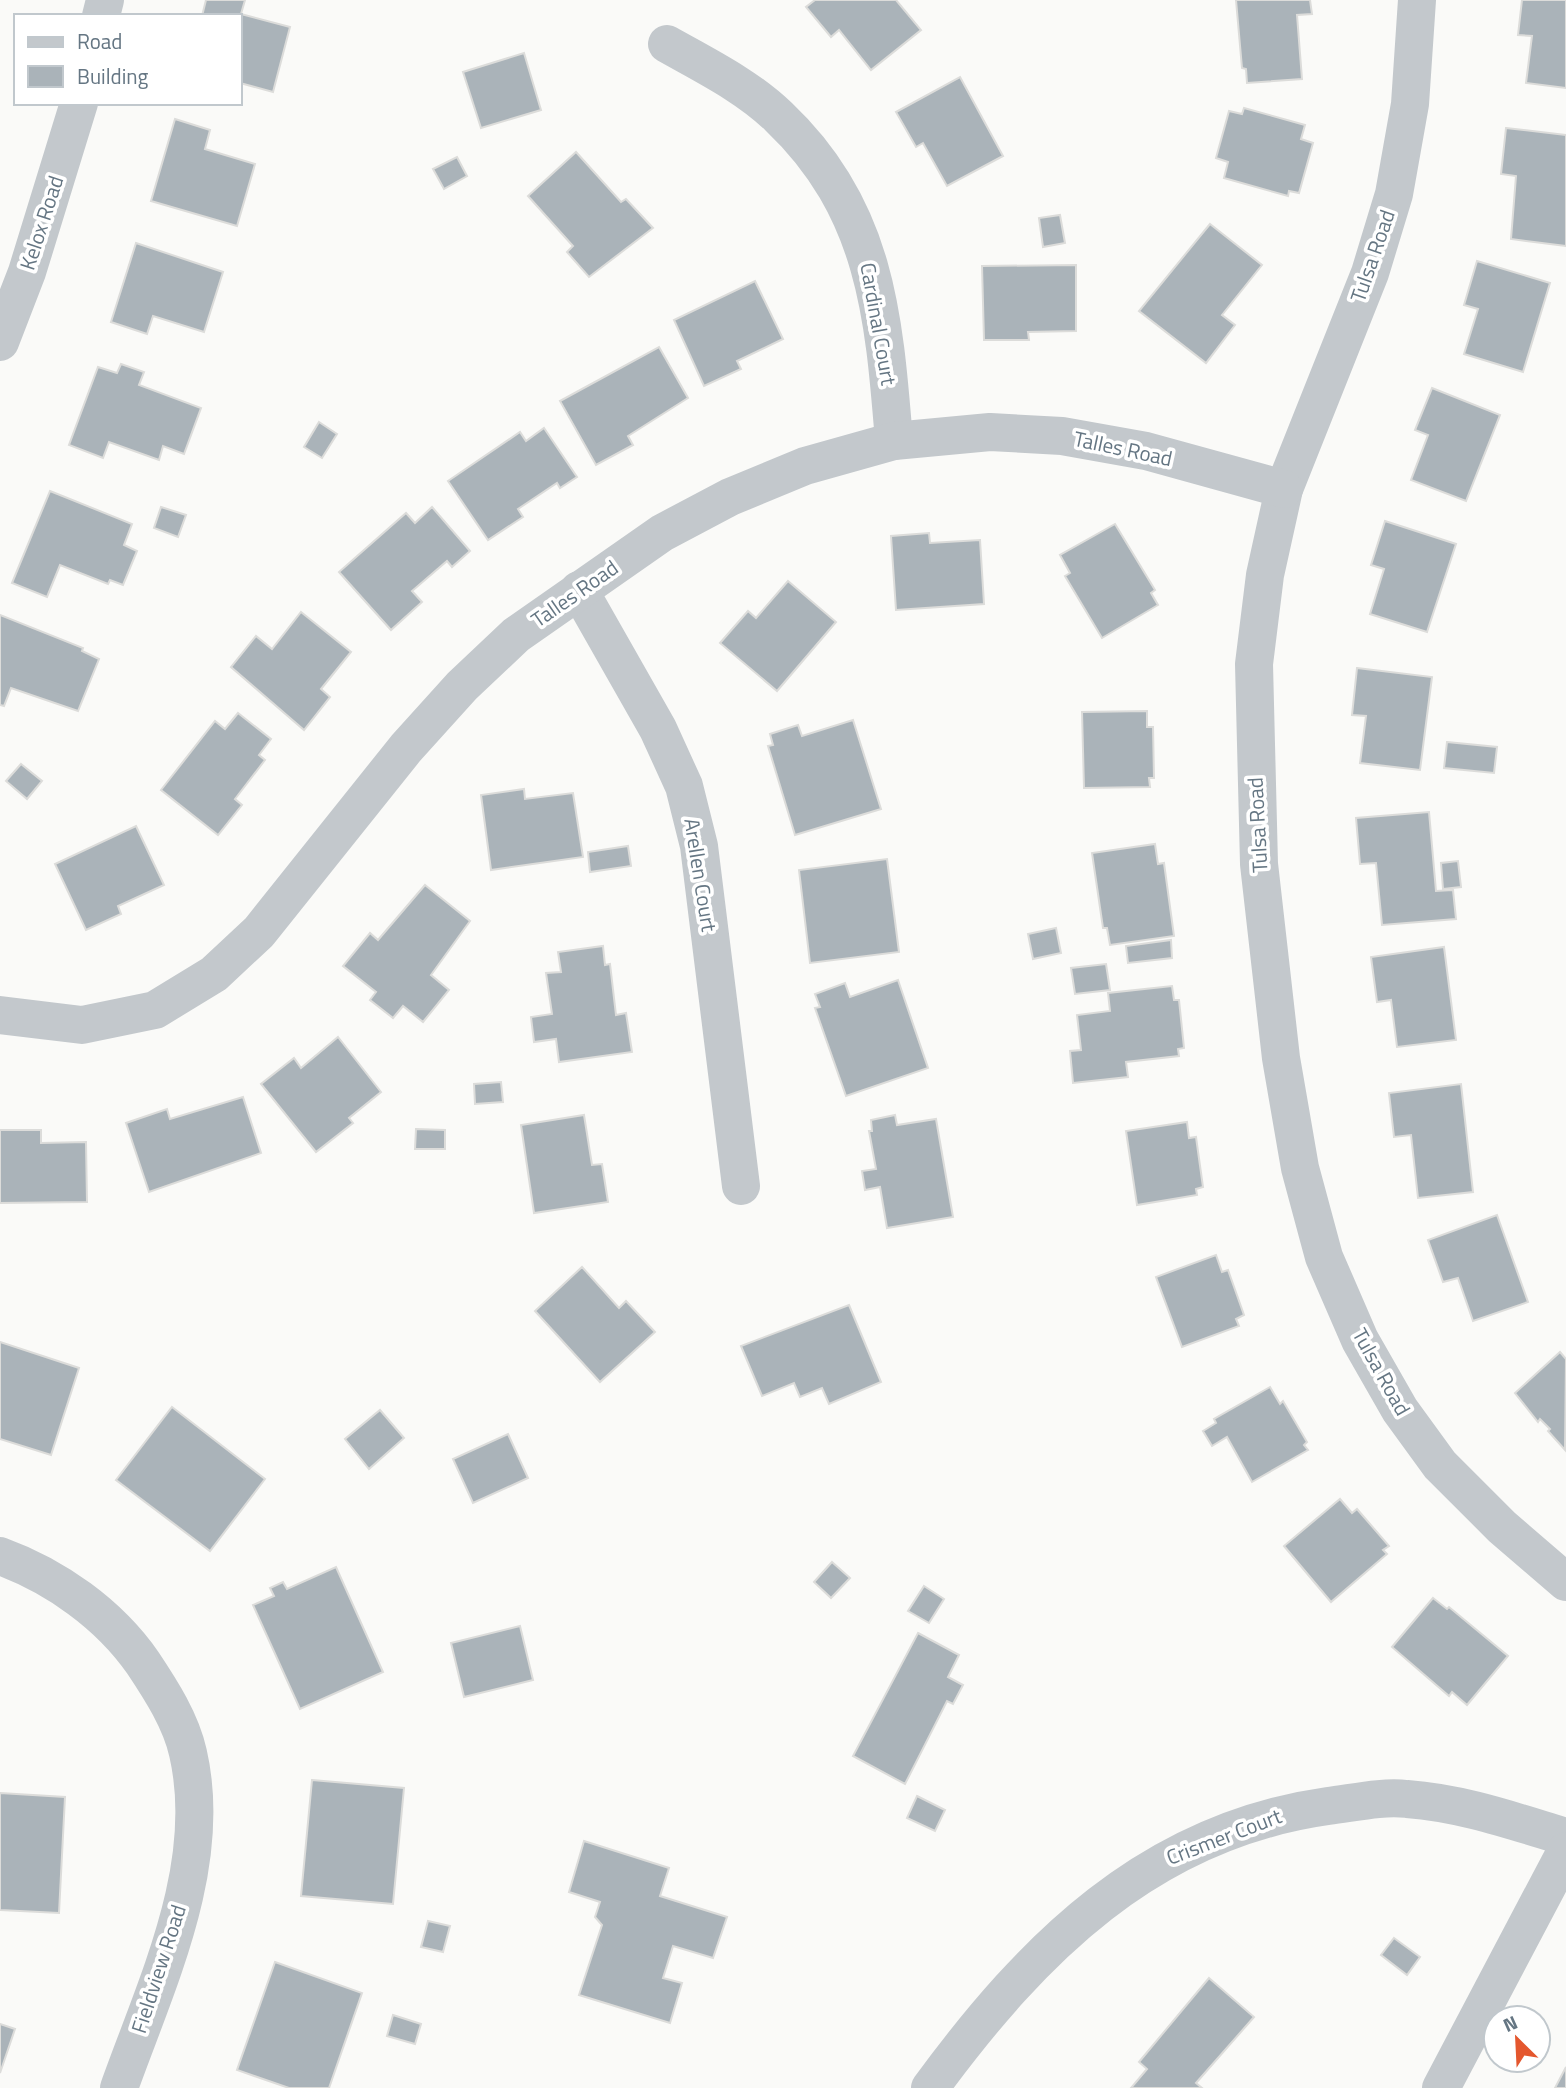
<svg xmlns="http://www.w3.org/2000/svg" width="1566" height="2088" viewBox="0 0 1566 2088" font-family="'Titillium Web',sans-serif">
  <rect width="100%" height="100%" fill="#fafaf8"/>
  <!-- building -->
  <g fill="#aab3b9" stroke="#dcdcda" stroke-width="2">
    <path d="M 206,0 L 245,0 L 241,14 L 290,27 L 273,92 L 240,83 L 240,16 L 202,16 Z"/>
    <path d="M 815,0 L 896,0 L 921,30 L 871,70 L 839,30 L 831,37 L 806,7 Z"/>
    <path d="M 1236,0 L 1310,0 L 1312,14 L 1297,15 L 1302,79 L 1247,83 L 1246,69 L 1242,68 Z"/>
    <path d="M 1522,0 L 1566,0 L 1566,88 L 1526,83 L 1532,36 L 1518,35 Z"/>
    <path d="M 524,53 L 541,110 L 481,128 L 463,72 Z"/>
    <path d="M 960,77 L 1003,156 L 947,186 L 923,143 L 916,147 L 896,112 Z"/>
    <path d="M 1244,108 L 1305,125 L 1301,139 L 1313,143 L 1299,193 L 1289,191 L 1288,196 L 1224,178 L 1228,162 L 1216,158 L 1229,111 L 1242,114 Z"/>
    <path d="M 175,119 L 210,130 L 205,149 L 255,164 L 237,226 L 151,201 Z"/>
    <path d="M 1506,128 L 1566,135 L 1566,246 L 1511,239 L 1516,176 L 1501,174 Z"/>
    <path d="M 576,152 L 621,202 L 626,199 L 653,228 L 589,277 L 567,252 L 573,246 L 528,196 Z"/>
    <path d="M 457,157 L 467,176 L 444,189 L 433,169 Z"/>
    <path d="M 1060,215 L 1065,243 L 1043,247 L 1039,218 Z"/>
    <path d="M 1210,224 L 1262,265 L 1222,315 L 1235,325 L 1206,363 L 1139,311 Z"/>
    <path d="M 136,243 L 223,272 L 204,332 L 153,316 L 147,334 L 111,322 Z"/>
    <path d="M 1477,261 L 1550,283 L 1523,372 L 1464,354 L 1478,309 L 1464,305 Z"/>
    <path d="M 1076,265 L 1076,331 L 1028,332 L 1029,340 L 984,340 L 982,266 Z"/>
    <path d="M 755,281 L 783,339 L 737,361 L 741,369 L 704,386 L 674,320 Z"/>
    <path d="M 659,347 L 688,398 L 628,436 L 633,445 L 596,465 L 560,401 Z"/>
    <path d="M 121,364 L 144,372 L 139,385 L 201,408 L 184,454 L 163,446 L 159,460 L 109,442 L 103,458 L 69,445 L 98,367 L 117,373 Z"/>
    <path d="M 1432,388 L 1500,415 L 1466,501 L 1411,480 L 1428,435 L 1415,430 Z"/>
    <path d="M 319,422 L 337,434 L 322,458 L 304,447 Z"/>
    <path d="M 544,428 L 577,477 L 560,488 L 557,483 L 518,509 L 523,517 L 488,540 L 448,481 L 520,432 L 526,441 Z"/>
    <path d="M 50,491 L 132,524 L 124,545 L 137,551 L 123,585 L 110,580 L 108,584 L 60,565 L 47,597 L 12,583 Z"/>
    <path d="M 161,507 L 186,515 L 178,537 L 154,528 Z"/>
    <path d="M 432,507 L 470,551 L 452,567 L 447,561 L 412,591 L 422,602 L 391,630 L 339,572 L 406,513 L 415,523 Z"/>
    <path d="M 1385,521 L 1456,544 L 1427,632 L 1370,614 L 1384,569 L 1371,565 Z"/>
    <path d="M 1115,524 L 1155,590 L 1151,593 L 1158,605 L 1102,638 L 1065,576 L 1070,573 L 1060,555 Z"/>
    <path d="M 929,533 L 930,543 L 980,540 L 984,604 L 896,610 L 891,536 Z"/>
    <path d="M 788,581 L 836,622 L 777,691 L 720,643 L 748,611 L 756,618 Z"/>
    <path d="M 301,612 L 351,652 L 321,689 L 330,697 L 304,730 L 231,667 L 256,636 L 272,649 Z"/>
    <path d="M 0,615 L 83,648 L 82,651 L 99,659 L 78,711 L 11,688 L 4,706 L 0,705 Z"/>
    <path d="M 1357,668 L 1432,677 L 1420,770 L 1360,763 L 1366,716 L 1352,715 Z"/>
    <path d="M 1147,711 L 1147,727 L 1153,727 L 1154,778 L 1149,778 L 1150,787 L 1084,788 L 1082,712 Z"/>
    <path d="M 238,713 L 271,739 L 259,755 L 265,760 L 235,799 L 242,805 L 218,835 L 161,790 L 215,721 L 225,729 Z"/>
    <path d="M 853,720 L 881,809 L 795,835 L 768,746 L 773,745 L 770,734 L 798,725 L 802,736 Z"/>
    <path d="M 1447,742 L 1497,747 L 1494,773 L 1444,768 Z"/>
    <path d="M 21,764 L 42,781 L 27,799 L 6,781 Z"/>
    <path d="M 524,789 L 525,799 L 573,793 L 583,857 L 491,870 L 481,795 Z"/>
    <path d="M 1429,812 L 1436,891 L 1453,890 L 1456,919 L 1382,925 L 1376,863 L 1360,864 L 1356,818 Z"/>
    <path d="M 136,826 L 164,885 L 118,906 L 121,914 L 86,930 L 55,864 Z"/>
    <path d="M 1155,844 L 1158,864 L 1164,863 L 1174,936 L 1110,945 L 1107,928 L 1103,928 L 1092,853 Z"/>
    <path d="M 628,846 L 631,866 L 590,872 L 588,852 Z"/>
    <path d="M 887,859 L 899,952 L 810,963 L 799,870 Z"/>
    <path d="M 1458,861 L 1461,887 L 1443,889 L 1441,863 Z"/>
    <path d="M 425,885 L 470,921 L 431,975 L 449,990 L 423,1022 L 403,1006 L 393,1018 L 370,1000 L 376,992 L 343,966 L 370,933 L 378,940 Z"/>
    <path d="M 1056,928 L 1061,953 L 1033,959 L 1028,934 Z"/>
    <path d="M 1171,940 L 1172,958 L 1128,963 L 1126,946 Z"/>
    <path d="M 603,946 L 605,965 L 610,964 L 616,1015 L 626,1013 L 632,1052 L 559,1062 L 556,1039 L 534,1042 L 531,1017 L 552,1014 L 546,973 L 561,972 L 558,952 Z"/>
    <path d="M 1444,947 L 1456,1040 L 1397,1047 L 1391,1000 L 1377,1002 L 1371,957 Z"/>
    <path d="M 1106,964 L 1110,990 L 1075,994 L 1071,968 Z"/>
    <path d="M 898,980 L 928,1068 L 846,1096 L 815,1008 L 820,1007 L 815,994 L 845,983 L 850,997 Z"/>
    <path d="M 1172,986 L 1174,1000 L 1179,1000 L 1184,1048 L 1178,1049 L 1179,1056 L 1126,1062 L 1128,1077 L 1073,1083 L 1070,1051 L 1081,1050 L 1077,1015 L 1110,1011 L 1108,993 Z"/>
    <path d="M 338,1037 L 381,1092 L 349,1118 L 353,1123 L 316,1152 L 261,1084 L 294,1058 L 301,1068 Z"/>
    <path d="M 501,1082 L 503,1102 L 475,1104 L 474,1084 Z"/>
    <path d="M 1461,1084 L 1473,1192 L 1418,1198 L 1411,1135 L 1394,1137 L 1389,1093 Z"/>
    <path d="M 243,1097 L 261,1153 L 149,1192 L 126,1123 L 167,1109 L 170,1119 Z"/>
    <path d="M 584,1115 L 592,1165 L 602,1164 L 608,1202 L 534,1213 L 521,1125 Z"/>
    <path d="M 895,1115 L 897,1125 L 936,1119 L 953,1217 L 887,1228 L 880,1187 L 865,1190 L 862,1171 L 876,1169 L 869,1131 L 872,1131 L 871,1120 Z"/>
    <path d="M 1187,1122 L 1189,1138 L 1196,1137 L 1203,1187 L 1196,1189 L 1197,1195 L 1137,1205 L 1126,1131 Z"/>
    <path d="M 416,1129 L 445,1130 L 445,1149 L 415,1149 Z"/>
    <path d="M 0,1130 L 41,1130 L 41,1143 L 86,1142 L 87,1202 L 0,1203 Z"/>
    <path d="M 1497,1215 L 1528,1302 L 1473,1321 L 1458,1278 L 1443,1282 L 1428,1240 Z"/>
    <path d="M 1216,1255 L 1222,1272 L 1228,1270 L 1244,1315 L 1236,1319 L 1239,1326 L 1182,1347 L 1156,1277 Z"/>
    <path d="M 582,1267 L 619,1308 L 626,1301 L 655,1332 L 600,1382 L 535,1311 Z"/>
    <path d="M 849,1305 L 881,1382 L 829,1404 L 822,1388 L 800,1397 L 794,1383 L 762,1396 L 741,1346 Z"/>
    <path d="M 0,1342 L 79,1368 L 51,1455 L 0,1439 Z"/>
    <path d="M 1560,1352 L 1566,1359 L 1565,1450 L 1548,1431 L 1550,1429 L 1540,1419 L 1538,1422 L 1515,1393 Z"/>
    <path d="M 1270,1387 L 1280,1404 L 1283,1401 L 1307,1442 L 1304,1445 L 1308,1450 L 1252,1482 L 1227,1437 L 1212,1446 L 1203,1431 L 1216,1423 L 1214,1419 Z"/>
    <path d="M 172,1407 L 265,1479 L 210,1551 L 116,1480 Z"/>
    <path d="M 380,1410 L 404,1438 L 369,1469 L 345,1439 Z"/>
    <path d="M 508,1434 L 528,1478 L 473,1503 L 453,1459 Z"/>
    <path d="M 1340,1499 L 1352,1513 L 1357,1509 L 1389,1546 L 1383,1550 L 1387,1554 L 1331,1602 L 1284,1546 Z"/>
    <path d="M 832,1562 L 850,1578 L 831,1598 L 814,1582 Z"/>
    <path d="M 336,1567 L 383,1672 L 300,1709 L 253,1605 L 274,1596 L 270,1588 L 283,1582 L 287,1589 Z"/>
    <path d="M 924,1586 L 944,1599 L 929,1623 L 908,1611 Z"/>
    <path d="M 1433,1598 L 1447,1609 L 1449,1607 L 1508,1656 L 1467,1705 L 1452,1692 L 1449,1696 L 1392,1647 Z"/>
    <path d="M 520,1626 L 533,1680 L 464,1697 L 451,1643 Z"/>
    <path d="M 918,1633 L 959,1655 L 948,1677 L 963,1685 L 953,1704 L 947,1701 L 905,1784 L 853,1756 Z"/>
    <path d="M 312,1780 L 404,1788 L 393,1904 L 301,1896 Z"/>
    <path d="M 0,1793 L 65,1797 L 59,1913 L 0,1910 Z"/>
    <path d="M 917,1796 L 945,1810 L 935,1831 L 907,1818 Z"/>
    <path d="M 584,1841 L 669,1868 L 660,1896 L 727,1917 L 713,1958 L 673,1946 L 663,1978 L 682,1983 L 670,2023 L 579,1995 L 602,1925 L 595,1917 L 600,1902 L 569,1892 Z"/>
    <path d="M 428,1921 L 450,1926 L 443,1952 L 421,1947 Z"/>
    <path d="M 1394,1938 L 1420,1957 L 1407,1975 L 1381,1955 Z"/>
    <path d="M 275,1962 L 362,1993 L 329,2088 L 289,2088 L 237,2070 Z"/>
    <path d="M 1209,1978 L 1254,2017 L 1196,2083 L 1202,2088 L 1131,2088 L 1147,2069 L 1139,2062 Z"/>
    <path d="M 393,2015 L 421,2024 L 415,2044 L 387,2036 Z"/>
    <path d="M 0,2024 L 15,2029 L 0,2073 Z"/>
    <path d="M 1566,2067 L 1566,2088 L 1555,2088 Z"/>
  </g>
  <g fill="none" stroke-linecap="round" stroke-linejoin="round">
    <!-- minor -->
    <g stroke="#c3c8cc" stroke-width="38">
      <path d="M 1417,0 L 1410,104 L 1394,194 L 1370,273 L 1284,489 L 1265,575 L 1254,664 L 1259,864 L 1281,1058 L 1300,1168 L 1324,1257 L 1360,1340 L 1400,1410 L 1440,1465 L 1502,1527 L 1566,1582"/>
      <path d="M 101,16 L 105,0"/>
      <path d="M 667,44 C 706,66 747,86 779,117 C 876,209 884,316 894,441"/>
      <path d="M 0,342 L 27,272 L 79,103"/>
      <path d="M 579,590 L 658,729 L 684,786 L 699,846 L 741,1186"/>
      <path d="M 0,1015 L 82,1025 L 155,1010 L 214,974 L 259,932 L 406,748 L 462,686 L 516,635 L 662,533 L 730,497 L 805,466 L 894,441 L 990,432 L 1062,436 L 1146,451 L 1284,489"/>
      <path d="M 0,1556 C 55,1576 109,1614 143,1663 C 161,1690 181,1721 188,1753 C 214,1866 156,1984 119,2088"/>
      <path d="M 930,2088 C 1032,1949 1149,1831 1328,1806 C 1353,1803 1382,1796 1407,1799 C 1462,1803 1513,1821 1566,1837"/>
      <path d="M 1441,2088 L 1566,1851"/>
    </g>
  </g>
  <g text-anchor="middle" stroke-width="7" stroke-linejoin="round" paint-order="stroke">
    <!-- street labels -->
    <g font-size="21" fill="#657683" stroke="#fff">
      <text transform="translate(42 223) rotate(-72)" y="7">Kelox Road</text>
      <text transform="translate(1373 256) rotate(-71)" y="7">Tulsa Road</text>
      <text transform="translate(878 324) rotate(80)" y="7">Cardinal Court</text>
      <text transform="translate(1123 449) rotate(12)" y="7">Talles Road</text>
      <text transform="translate(575 594) rotate(-35)" y="7">Talles Road</text>
      <text transform="translate(1258 825) rotate(-93)" y="7">Tulsa Road</text>
      <text transform="translate(700 875) rotate(81)" y="7">Arellen Court</text>
      <text transform="translate(1381 1372) rotate(61)" y="7">Tulsa Road</text>
      <text transform="translate(1224 1837) rotate(-21)" y="7">Crismer Court</text>
      <text transform="translate(159 1969) rotate(-72)" y="7">Fieldview Road</text>
    </g>
  </g>
  <!-- legend -->
  <rect x="14" y="14" width="228" height="91" fill="#ffffff" stroke="#c1c8cd" stroke-width="2"/>
  <rect x="28" y="37" width="35" height="10" fill="#c3c8cc" stroke="#c1c8cd" stroke-width="2"/>
  <text x="77" y="49" font-size="21" fill="#657683">Road</text>
  <rect x="28" y="66" width="35" height="21" fill="#aab3b9" stroke="#c1c8cd" stroke-width="2"/>
  <text x="77" y="84" font-size="21" fill="#657683">Building</text>
  <!-- north arrow -->
  <g transform="translate(1517 2039) rotate(336)"><circle r="33" fill="#ffffff" stroke="#c1c8cd" stroke-width="2"/>
  <path d="M0-5L12 26L0 18L-12 26Z" fill="#e4572e"/>
  <text y="-10" font-size="19" font-weight="bold" text-anchor="middle" fill="#657683">N</text>
  </g>
</svg>
